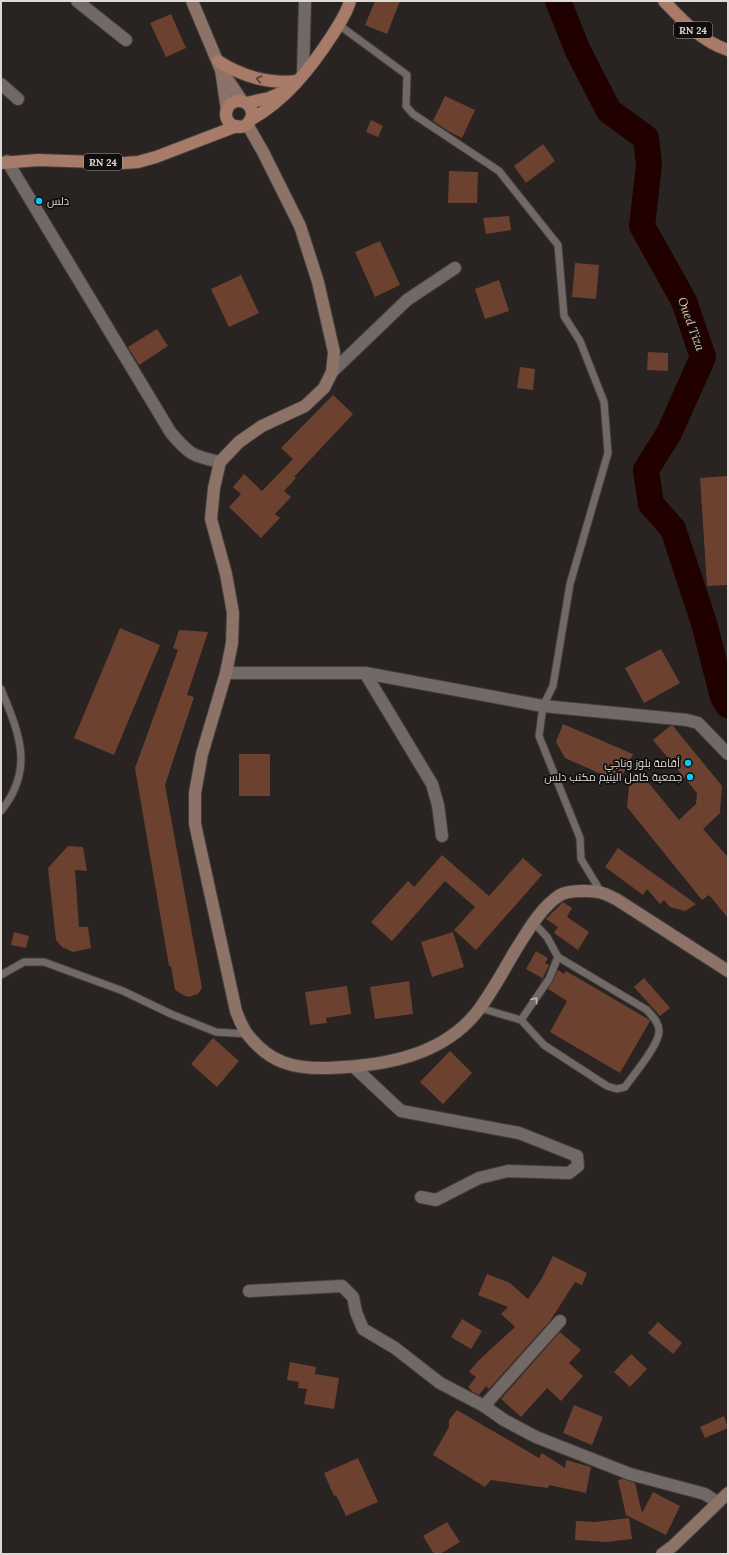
<svg xmlns="http://www.w3.org/2000/svg" width="729" height="1555" viewBox="0 0 729 1555" font-family="Lora,Cairo,serif">
  <rect width="100%" height="100%" fill="#292321"/>
  <g fill="none" stroke-linecap="round" stroke-linejoin="round">
    <!-- river -->
    <path stroke="#210000" stroke-width="26" d="M 558,1 L 578,51 L 609,111 L 646,138 L 649,165 L 642,226 L 684,301 L 703,357 L 669,433 L 646,470 L 651,504 L 673,529 L 704,623 L 723,697 L 728,705"/>
  </g>
  <!-- building -->
  <g fill="#6c4130">
    <path d="M 375,1 L 400,1 L 387,34 L 365,25 Z"/>
    <path d="M 171,14 L 186,48 L 166,57 L 150,23 Z"/>
    <path d="M 445,96 L 475,110 L 462,138 L 448,131 L 433,121 Z"/>
    <path d="M 371,120 L 383,126 L 378,137 L 366,132 Z"/>
    <path d="M 543,144 L 555,161 L 526,183 L 514,166 Z"/>
    <path d="M 449,171 L 478,172 L 477,203 L 448,203 Z"/>
    <path d="M 509,216 L 511,230 L 486,234 L 483,218 Z"/>
    <path d="M 380,241 L 400,285 L 375,297 L 355,252 Z"/>
    <path d="M 575,263 L 599,265 L 596,299 L 572,297 Z"/>
    <path d="M 241,275 L 259,313 L 229,327 L 211,289 Z"/>
    <path d="M 499,280 L 509,311 L 485,319 L 475,289 Z"/>
    <path d="M 157,329 L 168,346 L 139,365 L 128,347 Z"/>
    <path d="M 648,352 L 668,353 L 668,371 L 647,370 Z"/>
    <path d="M 520,367 L 535,369 L 533,390 L 517,388 Z"/>
    <path d="M 333,395 L 353,414 L 294,477 L 296,478 L 284,491 L 291,497 L 275,514 L 280,518 L 261,538 L 229,507 L 241,494 L 233,487 L 244,474 L 262,491 L 293,459 L 281,448 Z"/>
    <path d="M 727,476 L 728,585 L 707,586 L 700,478 Z"/>
    <path d="M 120,628 L 160,645 L 114,755 L 74,738 Z"/>
    <path d="M 179,630 L 208,632 L 187,695 L 194,697 L 165,785 L 202,988 L 198,994 L 189,997 L 185,996 L 175,990 L 171,966 L 169,966 L 135,768 L 178,650 L 173,648 Z"/>
    <path d="M 661,649 L 680,683 L 644,703 L 625,668 Z"/>
    <path d="M 563,724 L 633,754 L 619,782 L 565,758 L 556,742 Z"/>
    <path d="M 670,726 L 673,726 L 722,786 L 720,813 L 703,829 L 728,857 L 728,918 L 709,895 L 702,900 L 627,807 L 629,787 L 643,776 L 679,820 L 696,804 L 697,793 L 653,740 Z"/>
    <rect x="239" y="754" width="31" height="42"/>
    <path d="M 68,846 L 83,847 L 87,871 L 75,870 L 79,927 L 88,927 L 91,948 L 73,952 L 62,947 L 56,940 L 48,868 Z"/>
    <path d="M 618,848 L 696,904 L 685,911 L 670,907 L 664,900 L 660,904 L 647,889 L 643,895 L 605,867 Z"/>
    <path d="M 442,855 L 489,896 L 523,858 L 542,875 L 476,950 L 454,930 L 475,907 L 445,881 L 392,941 L 371,922 L 408,881 L 414,887 Z"/>
    <path d="M 563,902 L 572,908 L 567,917 L 589,932 L 578,950 L 554,933 L 558,927 L 546,919 Z"/>
    <path d="M 14,932 L 29,936 L 26,948 L 11,945 Z"/>
    <path d="M 453,932 L 464,967 L 432,977 L 421,942 Z"/>
    <path d="M 536,951 L 548,958 L 545,963 L 549,965 L 540,984 L 542,978 L 526,969 Z"/>
    <path d="M 558,970 L 564,974 L 566,971 L 648,1019 L 650,1021 L 620,1073 L 550,1032 L 567,1001 L 548,989 Z"/>
    <path d="M 644,978 L 670,1008 L 660,1016 L 634,987 Z"/>
    <path d="M 409,981 L 413,1014 L 375,1019 L 370,987 Z"/>
    <path d="M 347,986 L 351,1014 L 326,1018 L 327,1023 L 310,1025 L 305,992 Z"/>
    <path d="M 213,1038 L 239,1061 L 217,1087 L 191,1064 Z"/>
    <path d="M 450,1051 L 472,1073 L 443,1104 L 420,1082 Z"/>
    <path d="M 553,1256 L 587,1273 L 582,1285 L 575,1282 L 550,1321 L 489,1389 L 486,1386 L 479,1395 L 473,1392 L 468,1387 L 476,1377 L 469,1372 L 478,1361 L 515,1327 L 501,1314 L 508,1307 L 478,1295 L 487,1274 L 510,1283 L 528,1299 L 542,1278 Z"/>
    <path d="M 462,1319 L 482,1331 L 471,1349 L 451,1337 Z"/>
    <path d="M 658,1322 L 682,1343 L 673,1354 L 648,1333 Z"/>
    <path d="M 560,1332 L 581,1350 L 569,1363 L 583,1376 L 561,1401 L 547,1388 L 521,1417 L 501,1399 Z"/>
    <path d="M 631,1354 L 647,1369 L 630,1387 L 614,1372 Z"/>
    <path d="M 290,1362 L 316,1367 L 315,1374 L 339,1378 L 334,1409 L 304,1404 L 307,1389 L 298,1388 L 299,1382 L 287,1380 Z"/>
    <path d="M 574,1405 L 603,1417 L 592,1445 L 563,1433 Z"/>
    <path d="M 457,1410 L 539,1458 L 542,1453 L 565,1468 L 566,1460 L 591,1467 L 586,1493 L 549,1485 L 548,1488 L 491,1480 L 485,1487 L 433,1455 L 449,1427 L 449,1420 Z"/>
    <path d="M 724,1416 L 728,1428 L 705,1438 L 700,1427 Z"/>
    <path d="M 358,1458 L 378,1502 L 346,1516 L 336,1495 L 334,1496 L 324,1473 Z"/>
    <path d="M 623,1479 L 635,1483 L 642,1513 L 653,1492 L 680,1506 L 666,1535 L 626,1515 L 618,1480 Z"/>
    <path d="M 629,1518 L 632,1539 L 607,1542 L 575,1540 L 576,1521 L 595,1522 Z"/>
    <path d="M 447,1522 L 460,1542 L 440,1554 L 434,1554 L 423,1536 Z"/>
  </g>
  <g fill="none" stroke-linecap="round" stroke-linejoin="round">
    <!-- lane casing -->
    <g stroke="#433e3c" stroke-width="9">
      <g id="lane">
        <path d="M 339,25 L 407,75 L 406,106 L 413,114 L 499,171 L 558,245 L 564,316 L 580,341 L 604,402 L 608,453 L 570,584 L 553,686 L 543,706 L 539,736 L 580,838 L 581,859 L 601,892"/>
        <path d="M 1,689 C 19,733 35,769 1,811"/>
        <path d="M 1,975 L 24,962 L 44,962 L 123,991 L 171,1014 L 216,1032 L 247,1034"/>
        <path d="M 480,1008 L 521,1020 L 549,979 L 558,957 L 547,937 L 534,923"/>
        <path d="M 521,1020 L 544,1045 L 607,1086 L 617,1089 L 625,1087 C 634,1074 659,1045 659,1031 C 659,1022 652,1016 647,1010 L 558,957"/>
      </g>
    </g>
    <!-- street casing -->
    <g stroke="#433e3c" stroke-width="14">
      <g id="street">
        <path d="M 77,1 L 126,40"/>
        <path d="M 303,74 L 305,1"/>
        <path d="M 1,84 L 18,99"/>
        <path d="M 7,161 L 171,433 C 189,454 192,456 220,462"/>
        <path d="M 332,372 L 407,300 L 455,268"/>
        <path d="M 226,673 L 365,673 L 543,706 L 687,720 L 698,723 L 728,754"/>
        <path d="M 365,673 L 432,784 L 438,805 L 442,836"/>
        <path d="M 354,1067 L 401,1111 L 519,1133 L 577,1156 L 578,1166 L 569,1173 L 508,1171 L 479,1178 L 436,1200 L 421,1197"/>
        <path d="M 249,1291 L 342,1286 L 353,1297 L 356,1312 L 363,1329 L 395,1348 L 440,1383 L 484,1406 L 504,1420 L 536,1437 L 630,1474 L 705,1494 L 717,1502"/>
        <path d="M 484,1406 L 560,1321"/>
      </g>
    </g>
    <!-- secondary casing -->
    <g stroke="#433e3c" stroke-width="14">
      <g id="secondary">
        <path d="M 192,1 L 221,70 L 227,110"/>
        <path d="M 224,74 L 242,101"/>
        <path d="M 247,124 L 263,152 L 300,226 L 318,282 L 334,352 L 332,372 L 324,388 L 305,406 L 262,426 L 239,442 L 220,462 L 214,488 L 211,519 L 226,574 L 233,613 L 232,643 L 226,673 L 202,754 L 195,793 L 195,824 L 236,1011 C 239,1019 243,1029 248,1035 C 270,1063 294,1069 328,1068 C 384,1066 445,1056 480,1008 C 493,990 504,970 515,951 C 527,932 541,907 560,895 C 568,890 594,890 602,893 C 607,894 611,897 616,899 L 728,971"/>
        <path d="M 662,1554 L 673,1546 L 728,1493"/>
      </g>
    </g>
    <!-- primary casing -->
    <g stroke="#433e3c" stroke-width="14">
      <g id="primary">
        <path d="M 664,1 C 683,21 702,42 728,50"/>
        <path d="M 218,61 C 243,77 268,84 297,81"/>
        <circle cx="239" cy="114" r="13"/>
        <path d="M 246,103 L 269,98 L 283,92"/>
        <path d="M 250,120 C 285,101 311,68 333,34 C 339,24 347,13 350,1"/>
        <path d="M 1,163 L 38,160 L 124,163 L 138,162 L 156,157 L 237,126"/>
      </g>
    </g>
    <!-- lane -->
    <use href="#lane" stroke="#706966" stroke-width="7"/>
    <!-- street -->
    <use href="#street" stroke="#706966" stroke-width="12"/>
    <!-- secondary -->
    <use href="#secondary" stroke="#8c7267" stroke-width="12"/>
    <!-- primary -->
    <use href="#primary" stroke="#a87a68" stroke-width="12"/>
  </g>
  <!-- one-way arrows -->
  <defs><path id="oneway-chevron" d="M-2-3.5L2.5 0L-2 3.5" fill="none" stroke-width="1.6" stroke-linecap="round" stroke-linejoin="round"/></defs>
  <use stroke="#543e35" href="#oneway-chevron" transform="translate(259 79) rotate(-168)"/>
  <use stroke="#bdb8b6" href="#oneway-chevron" transform="translate(535 1000) rotate(-53)"/>
  <!-- markers -->
  <g fill="#06cbf9" stroke="#100d0c" stroke-width="1.5">
    <circle cx="39" cy="201" r="4"/>
    <circle cx="688" cy="763" r="4"/>
    <circle cx="690" cy="777" r="4"/>
  </g>
  <g text-anchor="middle" stroke-width="3.5" stroke-linejoin="round" paint-order="stroke">
    <!-- shield labels -->
    <g fill="#100d0c" stroke="#a09c9b" stroke-width="1">
      <rect x="674" y="22" width="38" height="16" rx="3"/>
      <rect x="84" y="154" width="38" height="16" rx="3"/>
    </g>
    <g font-size="10" font-weight="bold" fill="#dedad8">
      <text x="693" y="34">RN 24</text>
      <text x="103" y="166">RN 24</text>
    </g>
    <!-- poi labels -->
    <g font-size="11" fill="#dedad8" stroke="#100d0c" text-anchor="end">
      <text x="47" y="205" text-anchor="start">دلس</text>
      <text x="680" y="767">أقامة بلوز وناجي</text>
      <text x="682" y="781">جمعية كافل اليتيم مكتب دلس</text>
    </g>
    <!-- water labels -->
    <g font-size="12" font-style="italic" fill="#f8bca5" stroke="#100d0c">
      <text transform="translate(691 324) rotate(70)" y="4">Oued Tiza</text>
    </g>
  </g>
  <!-- border -->
  <rect width="729" height="1555" fill="none" stroke="#dedad8" stroke-width="4"/>
</svg>
